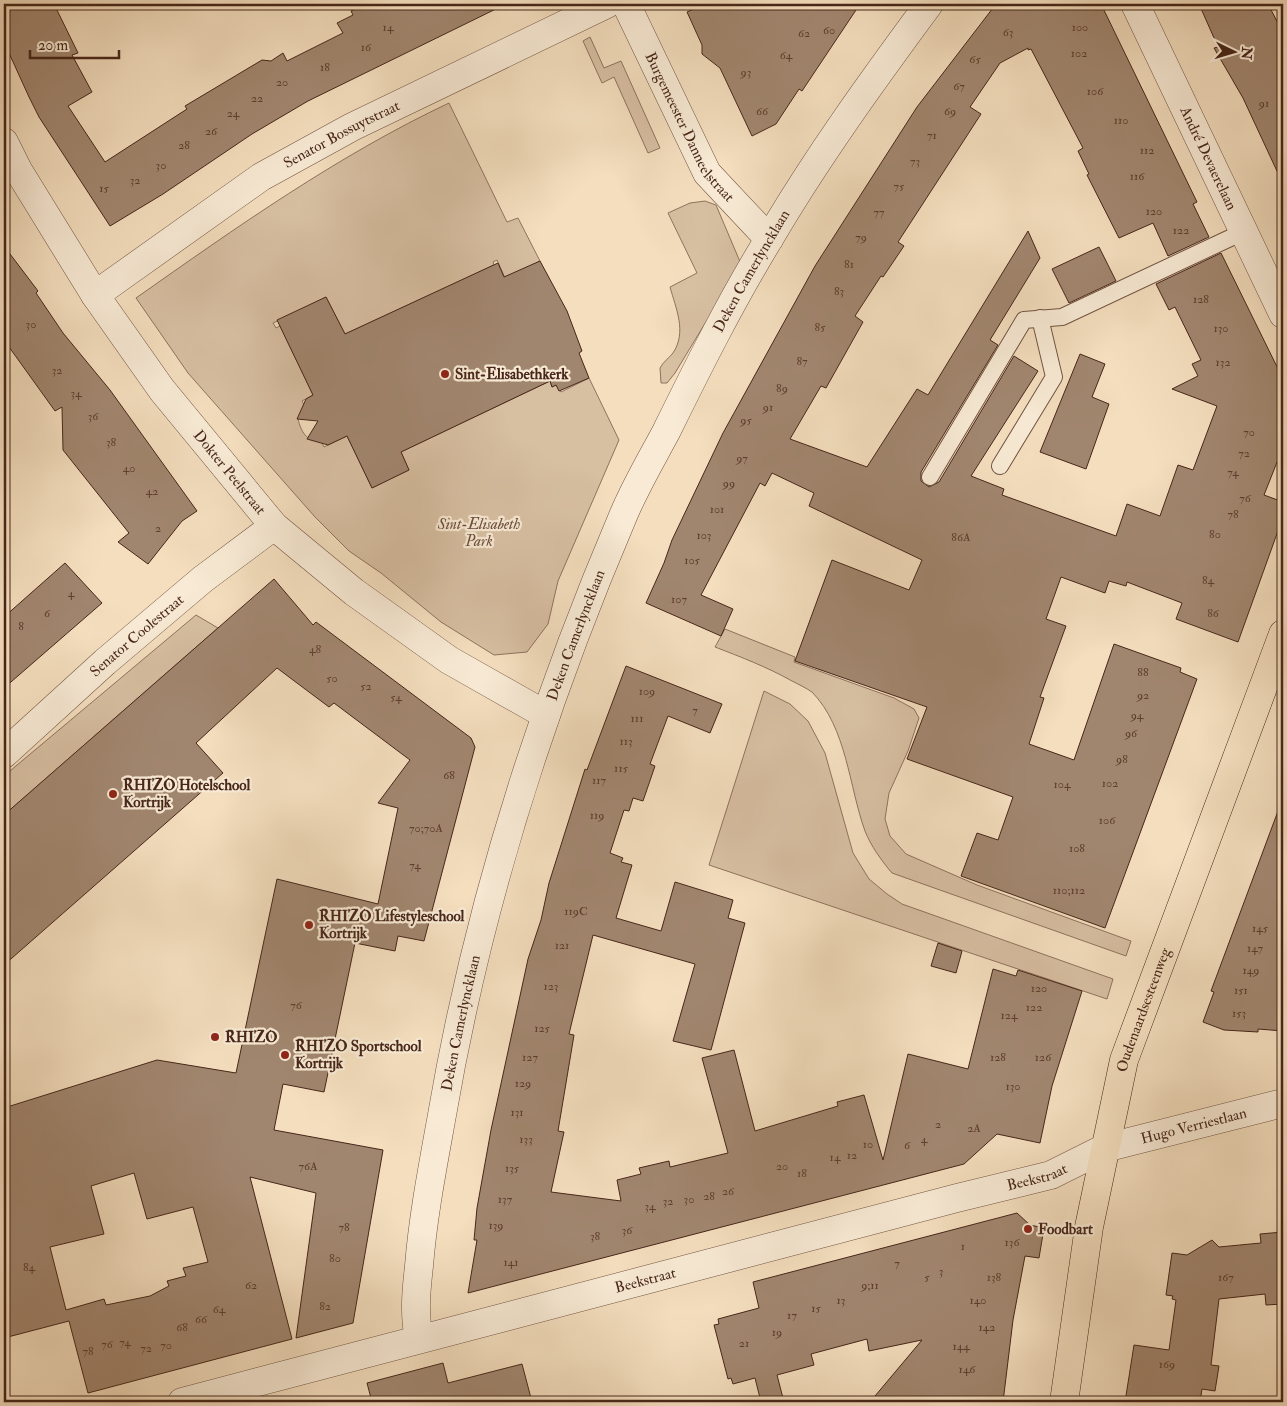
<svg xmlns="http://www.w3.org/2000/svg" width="1287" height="1406" viewBox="0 0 1287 1406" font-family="'IM FELL Double Pica',serif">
  <rect width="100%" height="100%" fill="#f4debe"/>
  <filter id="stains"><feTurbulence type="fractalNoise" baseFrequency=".004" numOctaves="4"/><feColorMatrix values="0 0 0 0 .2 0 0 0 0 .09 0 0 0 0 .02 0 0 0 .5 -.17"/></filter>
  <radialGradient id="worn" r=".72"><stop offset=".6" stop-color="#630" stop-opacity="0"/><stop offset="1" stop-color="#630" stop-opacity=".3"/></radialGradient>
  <!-- green -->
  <g fill="#d7bfa2" stroke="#8f725e">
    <path d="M 590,37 L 604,68 L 621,61 L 660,148 L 648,153 L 614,77 L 602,83 L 583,41 Z"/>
    <path d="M 449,103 L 507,222 L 518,218 L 540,261 L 536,263 L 536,265 L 506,280 L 497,260 L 493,262 L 494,265 L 345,334 L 326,297 L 273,323 L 276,328 L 280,326 L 313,395 L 302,401 L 305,407 L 298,419 C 301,431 306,442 321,441 L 324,447 L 347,436 L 372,488 L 409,470 L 401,452 L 550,381 L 552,387 L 556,385 L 561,392 L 589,378 L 619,440 L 558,581 L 548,624 L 527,652 L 494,655 L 441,622 L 381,573 L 349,551 L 315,517 L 188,373 L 136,298 C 237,227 337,156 449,103 Z"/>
    <path d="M 705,201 L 716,205 L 741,264 L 675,373 L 667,383 L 661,383 L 660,368 C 663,362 669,358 673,353 C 687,332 676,309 670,287 L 697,273 L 668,213 L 690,203 Z"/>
    <path d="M 196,615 L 218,628 L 4,815 L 4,776 Z"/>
    <path d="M 725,629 L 795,657 L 794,662 L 894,698 L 914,709 L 919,718 L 908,751 L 889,793 L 885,819 L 890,836 L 906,854 L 977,885 L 1131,941 L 1126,956 L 892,873 C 881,860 871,846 865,831 C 849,787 847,728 812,692 C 806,688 798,684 792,681 C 767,667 741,657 715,647 Z"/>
    <path d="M 764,691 L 790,704 L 808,721 L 825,753 L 853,853 L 869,879 L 887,894 L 902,904 L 1113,979 L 1107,999 L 709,865 Z"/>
  </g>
  <!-- building -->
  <g fill="#a1866f" stroke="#472619" fill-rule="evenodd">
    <path d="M 4,4 L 54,4 L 78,53 L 72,55 L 92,92 L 68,106 L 105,162 L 187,109 L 185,106 L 262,60 L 271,61 L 283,53 L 287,61 L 343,33 L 337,23 L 353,15 L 351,11 L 368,4 L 506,4 L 308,101 L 252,134 L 163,194 L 110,226 L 39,117 L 29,97 L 4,42 Z"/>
    <path d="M 705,4 L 860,4 L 802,91 L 799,89 L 776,124 L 752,136 L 720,68 L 702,54 L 702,45 L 687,12 Z"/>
    <path d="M 996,4 L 1101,4 L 1197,202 L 1193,204 L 1209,237 L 1168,256 L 1153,223 L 1119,238 L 1087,175 L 1089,174 L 1078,151 L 1083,148 L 1031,49 L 1028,50 L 1028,48 L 1000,63 L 970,107 L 981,114 L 898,242 L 904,246 L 883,277 L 881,276 L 855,316 L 863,322 L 826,388 L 821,386 L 790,439 L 867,467 L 917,389 L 928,395 L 1028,231 L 1040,258 L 990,340 L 998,345 L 921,472 L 921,481 L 929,487 L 939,482 L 1014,356 L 1038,371 L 971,476 L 1004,489 L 1002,495 L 1116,536 L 1127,504 L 1160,516 L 1178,465 L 1193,470 L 1217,406 L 1172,389 L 1198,376 L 1192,364 L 1201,360 L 1175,307 L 1169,310 L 1156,284 L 1221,253 L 1283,379 L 1283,447 L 1264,495 L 1283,502 L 1283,517 L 1238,642 L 1176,619 L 1182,603 L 1127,582 L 1126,586 L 1109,581 L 1105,593 L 1061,577 L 1046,619 L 1066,626 L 1040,697 L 1044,698 L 1029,744 L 1074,760 L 1114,644 L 1181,668 L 1180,672 L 1197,679 L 1105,928 L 961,876 L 977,833 L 998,840 L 1013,797 L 907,759 L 927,707 L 795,661 L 832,560 L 909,590 L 922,560 L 809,506 L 814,493 L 772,473 L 765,486 L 760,483 L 701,595 L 733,609 L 721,636 L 646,603 L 664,563 L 672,540 L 723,433 L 815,266 L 917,107 Z"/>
    <path d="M 1199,4 L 1268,4 L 1283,33 L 1283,184 L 1243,98 L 1214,48 L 1218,47 Z"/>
    <path d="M 4,246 L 38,291 L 36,293 L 63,333 L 110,390 L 197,511 L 182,521 L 148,564 L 118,542 L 129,533 L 63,450 L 62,407 L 55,411 L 4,340 Z"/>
    <path d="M 1099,247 L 1116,281 L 1069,303 L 1052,269 Z"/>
    <path d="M 540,261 L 567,311 L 582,351 L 579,353 L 589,378 L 559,391 L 556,385 L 552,387 L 550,381 L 401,452 L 409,470 L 372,488 L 347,436 L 328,445 L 307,439 L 318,421 L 297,419 L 306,399 L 313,395 L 277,320 L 326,297 L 345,334 L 498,263 L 504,277 Z"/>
    <path d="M 1080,354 L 1105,364 L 1092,397 L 1109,404 L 1086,469 L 1040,452 Z"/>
    <path d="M 65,563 L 102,603 L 4,688 L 4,617 Z"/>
    <path d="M 274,579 L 313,625 L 316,622 L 471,738 L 475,747 L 424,941 L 398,936 L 395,951 L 355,943 L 324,1092 L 283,1084 L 274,1130 L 383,1150 L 353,1323 L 296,1338 L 316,1193 L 250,1177 L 292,1339 L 88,1393 L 69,1321 L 4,1338 L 4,1108 L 157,1060 L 236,1073 L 277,879 L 378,904 L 398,808 L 378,803 L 410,760 L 334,703 L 329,707 L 277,668 L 196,743 L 223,773 L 4,965 L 4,815 ZM 134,1173 L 147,1219 L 193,1207 L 208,1262 L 183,1268 L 186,1276 L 167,1281 L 169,1286 L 150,1296 L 106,1305 L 104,1299 L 66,1310 L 50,1247 L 104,1234 L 91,1186 Z"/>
    <path d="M 626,666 L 722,704 L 710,733 L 668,716 L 650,764 L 655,766 L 643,801 L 633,798 L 629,811 L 624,810 L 610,853 L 623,858 L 621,862 L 632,865 L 616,918 L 661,931 L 675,882 L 733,900 L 728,918 L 745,923 L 711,1050 L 673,1041 L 695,964 L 593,935 L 569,1034 L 574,1035 L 558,1131 L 564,1132 L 551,1192 L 621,1201 L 617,1180 L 641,1174 L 639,1168 L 669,1161 L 670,1167 L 728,1153 L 702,1058 L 734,1050 L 755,1131 L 838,1106 L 837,1102 L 864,1095 L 883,1160 L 908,1054 L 968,1069 L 993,969 L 1016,976 L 1018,970 L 1082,991 L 1052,1086 L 1040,1143 L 997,1134 L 964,1164 L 468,1293 L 477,1240 L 474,1240 L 477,1208 L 491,1130 L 528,959 L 541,920 L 549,883 L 585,769 L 587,770 Z"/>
    <path d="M 1281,803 L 1283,804 L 1283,1031 L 1258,1029 L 1258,1032 L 1224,1030 L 1203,1022 L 1214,992 L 1211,991 Z"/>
    <path d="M 938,943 L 962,951 L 956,973 L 931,966 Z"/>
    <path d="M 1017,1213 L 1030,1225 L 1044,1228 L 1039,1258 L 1025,1256 L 1013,1320 L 1003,1402 L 870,1402 L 922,1340 L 869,1351 L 867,1339 L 811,1354 L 814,1365 L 777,1375 L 784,1402 L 761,1402 L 755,1378 L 733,1384 L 731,1378 L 728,1379 L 714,1325 L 719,1324 L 718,1319 L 759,1308 L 753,1282 Z"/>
    <path d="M 1283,1232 L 1283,1304 L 1266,1305 L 1265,1294 L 1219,1299 L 1211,1365 L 1219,1366 L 1215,1391 L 1202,1389 L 1200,1402 L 1125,1402 L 1134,1345 L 1169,1350 L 1176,1300 L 1172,1299 L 1173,1296 L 1166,1295 L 1172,1253 L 1187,1255 L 1212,1240 L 1219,1247 L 1261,1243 L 1260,1234 Z"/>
    <path d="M 443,1363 L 448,1383 L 522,1364 L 532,1402 L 372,1402 L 367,1383 Z"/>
  </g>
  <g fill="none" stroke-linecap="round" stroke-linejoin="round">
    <!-- service casing -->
    <g stroke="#725442" stroke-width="18">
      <g id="service">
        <path d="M 1000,466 L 1054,377 L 1040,318"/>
        <path d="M 930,477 L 1024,320 L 1062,317 L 1243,232"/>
      </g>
    </g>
    <!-- minor casing -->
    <g stroke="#725442" stroke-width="29">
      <g id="minor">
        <path id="s1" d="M 626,4 L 707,173 L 769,239"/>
        <path id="s2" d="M 1135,4 L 1283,314"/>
        <path id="s3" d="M 4,142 L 18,170 L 95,295 L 162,390 L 274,526 L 354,592 L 449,660 L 546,715"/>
        <path id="s4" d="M 95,295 L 261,177 L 352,127 L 607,4"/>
        <path id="s5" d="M 4,754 L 105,662 L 203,579 L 274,526"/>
        <path id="s6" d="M 419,1339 C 414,1314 416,1292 419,1266 C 423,1216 433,1165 442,1115 C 477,910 541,708 623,516 C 635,487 651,460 666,432 C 698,367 731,301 769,239 C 817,157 873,80 929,4"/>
        <path id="s7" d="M 182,1402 L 957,1198 L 1051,1175 L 1105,1148 L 1283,1103"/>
      </g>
    </g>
    <!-- primary casing -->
    <g stroke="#472619" stroke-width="29">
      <g id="primary">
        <path id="s8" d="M 1064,1402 L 1089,1227 L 1124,1060 L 1283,634"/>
      </g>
    </g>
    <!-- service -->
    <use href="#service" stroke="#f8ead5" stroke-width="16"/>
    <!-- minor -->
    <use href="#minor" stroke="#f8ead5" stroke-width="28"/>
    <!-- primary -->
    <use href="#primary" stroke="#f4debe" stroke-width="28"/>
  </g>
  <!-- markers -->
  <g fill="#8f2418" stroke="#f8ead5" stroke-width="2">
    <circle cx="445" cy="374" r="5"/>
    <circle cx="113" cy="794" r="5"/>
    <circle cx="309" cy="925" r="5"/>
    <circle cx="215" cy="1037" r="5"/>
    <circle cx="285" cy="1055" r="5"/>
    <circle cx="1028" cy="1229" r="5"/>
  </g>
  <g text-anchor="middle" stroke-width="4.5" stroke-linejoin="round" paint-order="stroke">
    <!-- number labels -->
    <g font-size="12" fill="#5e3e2e">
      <text x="388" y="31">14</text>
      <text x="1080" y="31">100</text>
      <text x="829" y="34">60</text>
      <text x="1008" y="36">63</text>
      <text x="804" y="37">62</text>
      <text x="366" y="51">16</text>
      <text x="1079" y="57">102</text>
      <text x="786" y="59">64</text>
      <text x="975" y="63">65</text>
      <text x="325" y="71">18</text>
      <text x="746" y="76">93</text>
      <text x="282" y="86">20</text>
      <text x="959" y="90">67</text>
      <text x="1095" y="95">106</text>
      <text x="257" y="102">22</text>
      <text x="1264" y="107">91</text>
      <text x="762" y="115">66</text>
      <text x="950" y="115">69</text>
      <text x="233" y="117">24</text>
      <text x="1121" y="124">110</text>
      <text x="211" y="135">26</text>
      <text x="932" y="139">71</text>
      <text x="184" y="149">28</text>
      <text x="1147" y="154">112</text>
      <text x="915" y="165">73</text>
      <text x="161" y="169">30</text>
      <text x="1137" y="180">116</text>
      <text x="135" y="184">32</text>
      <text x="899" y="190">75</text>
      <text x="104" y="192">15</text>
      <text x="1154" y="215">120</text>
      <text x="879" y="216">77</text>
      <text x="1181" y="234">122</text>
      <text x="861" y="241">79</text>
      <text x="849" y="268">81</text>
      <text x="839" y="295">83</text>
      <text x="1201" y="303">128</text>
      <text x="31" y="328">30</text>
      <text x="820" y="331">85</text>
      <text x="1221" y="332">130</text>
      <text x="802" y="365">87</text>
      <text x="1223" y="366">132</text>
      <text x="57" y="374">32</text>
      <text x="782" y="392">89</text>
      <text x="76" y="397">34</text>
      <text x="768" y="411">91</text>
      <text x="93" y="420">36</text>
      <text x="746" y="424">95</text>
      <text x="1249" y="436">70</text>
      <text x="111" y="446">38</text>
      <text x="1244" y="457">72</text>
      <text x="742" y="462">97</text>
      <text x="129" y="472">40</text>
      <text x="1233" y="476">74</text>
      <text x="729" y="487">99</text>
      <text x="152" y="495">42</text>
      <text x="1245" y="502">76</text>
      <text x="717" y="513">101</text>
      <text x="1233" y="518">78</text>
      <text x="158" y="532">2</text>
      <text x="1215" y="538">80</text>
      <text x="704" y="539">103</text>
      <text x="961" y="541">86A</text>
      <text x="692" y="564">105</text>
      <text x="1208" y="584">84</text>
      <text x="71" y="597">4</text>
      <text x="679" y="603">107</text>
      <text x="47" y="617">6</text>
      <text x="1213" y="617">86</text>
      <text x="21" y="630">8</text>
      <text x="315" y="653">48</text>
      <text x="1143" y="676">88</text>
      <text x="332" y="682">50</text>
      <text x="366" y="690">52</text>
      <text x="647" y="695">109</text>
      <text x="1143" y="699">92</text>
      <text x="396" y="701">54</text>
      <text x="695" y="714">7</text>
      <text x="1137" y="719">94</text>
      <text x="637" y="722">111</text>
      <text x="1131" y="737">96</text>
      <text x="626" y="745">113</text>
      <text x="1122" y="763">98</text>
      <text x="621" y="772">115</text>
      <text x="449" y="779">68</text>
      <text x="599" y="784">117</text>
      <text x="1110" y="787">102</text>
      <text x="1062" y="788">104</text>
      <text x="597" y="819">119</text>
      <text x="1107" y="824">106</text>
      <text x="426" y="832">70;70A</text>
      <text x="1077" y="852">108</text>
      <text x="415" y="869">74</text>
      <text x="1069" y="894">110;112</text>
      <text x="576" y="915">119C</text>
      <text x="1260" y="932">145</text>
      <text x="562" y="949">121</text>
      <text x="1255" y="952">147</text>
      <text x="1251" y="974">149</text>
      <text x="551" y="990">123</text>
      <text x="1039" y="992">120</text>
      <text x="1241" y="994">151</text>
      <text x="296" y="1009">76</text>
      <text x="1034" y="1011">122</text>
      <text x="1239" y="1017">153</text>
      <text x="1009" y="1019">124</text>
      <text x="542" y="1032">125</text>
      <text x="530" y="1061">127</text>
      <text x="998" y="1061">128</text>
      <text x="1043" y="1061">126</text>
      <text x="523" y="1087">129</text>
      <text x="1013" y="1090">130</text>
      <text x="517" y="1116">131</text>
      <text x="938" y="1128">2</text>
      <text x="974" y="1132">2A</text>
      <text x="526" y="1143">133</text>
      <text x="924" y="1143">4</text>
      <text x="868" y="1148">10</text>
      <text x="907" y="1149">6</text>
      <text x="852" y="1159">12</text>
      <text x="835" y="1161">14</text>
      <text x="308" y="1170">76A</text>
      <text x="782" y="1170">20</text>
      <text x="512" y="1172">135</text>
      <text x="802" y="1177">18</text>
      <text x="728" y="1195">26</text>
      <text x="709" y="1200">28</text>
      <text x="505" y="1203">137</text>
      <text x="689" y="1203">30</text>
      <text x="668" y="1205">32</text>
      <text x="650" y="1210">34</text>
      <text x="496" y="1229">139</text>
      <text x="344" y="1231">78</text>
      <text x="627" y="1234">36</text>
      <text x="595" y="1240">38</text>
      <text x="1012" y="1246">136</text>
      <text x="963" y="1250">1</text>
      <text x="335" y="1262">80</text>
      <text x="511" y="1266">141</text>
      <text x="897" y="1267">7</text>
      <text x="29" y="1271">84</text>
      <text x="941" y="1275">3</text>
      <text x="927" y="1281">5</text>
      <text x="994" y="1281">138</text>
      <text x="1226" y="1281">167</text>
      <text x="251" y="1289">62</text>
      <text x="870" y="1289">9;11</text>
      <text x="841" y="1304">13</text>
      <text x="978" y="1304">140</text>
      <text x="325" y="1310">82</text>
      <text x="816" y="1312">15</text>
      <text x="219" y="1313">64</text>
      <text x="792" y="1319">17</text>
      <text x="201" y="1323">66</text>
      <text x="182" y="1331">68</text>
      <text x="987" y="1331">142</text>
      <text x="777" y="1336">19</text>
      <text x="125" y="1346">74</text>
      <text x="744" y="1347">21</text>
      <text x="107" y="1348">76</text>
      <text x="166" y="1349">70</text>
      <text x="961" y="1350">144</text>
      <text x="146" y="1352">72</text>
      <text x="88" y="1355">78</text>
      <text x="1167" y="1368">169</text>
      <text x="967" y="1373">146</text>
    </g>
    <!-- street labels -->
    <g font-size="15" fill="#472619" stroke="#f8ead5">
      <text dy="5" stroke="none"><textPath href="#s1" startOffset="139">Burgemeester Danneelstraat</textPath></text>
      <text dy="5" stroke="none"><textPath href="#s4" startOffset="295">Senator Bossuytstraat</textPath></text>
      <text dy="5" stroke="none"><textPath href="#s2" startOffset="171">André Devaerelaan</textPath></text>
      <text dy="5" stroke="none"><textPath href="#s6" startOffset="1130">Deken Camerlyncklaan</textPath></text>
      <text dy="5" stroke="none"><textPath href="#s3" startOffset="401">Dokter Peelstraat</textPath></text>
      <text dy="5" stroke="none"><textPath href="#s6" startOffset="725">Deken Camerlyncklaan</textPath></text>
      <text dy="5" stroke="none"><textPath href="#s5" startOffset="178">Senator Coolestraat</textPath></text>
      <text dy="5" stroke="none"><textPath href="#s8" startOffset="401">Oudenaardsesteenweg</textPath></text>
      <text dy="5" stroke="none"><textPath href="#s6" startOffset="320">Deken Camerlyncklaan</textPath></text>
      <text dy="5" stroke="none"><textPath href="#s7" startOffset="1050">Hugo Verriestlaan</textPath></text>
      <text dy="5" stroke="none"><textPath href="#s7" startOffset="884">Beekstraat</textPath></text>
      <text dy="5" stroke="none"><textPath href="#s7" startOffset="479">Beekstraat</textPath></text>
    </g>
    <!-- poi labels -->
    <g font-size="15" font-weight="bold" fill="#472619" stroke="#f8ead5" text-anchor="start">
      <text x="455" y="379">Sint-Elisabethkerk</text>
      <text x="123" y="790">RHIZO Hotelschool<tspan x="123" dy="17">Kortrijk</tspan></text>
      <text x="319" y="921">RHIZO Lifestyleschool<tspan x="319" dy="17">Kortrijk</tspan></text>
      <text x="225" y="1042">RHIZO</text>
      <text x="295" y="1051">RHIZO Sportschool<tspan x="295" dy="17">Kortrijk</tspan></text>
      <text x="1038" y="1234">Foodbart</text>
    </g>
    <!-- park labels -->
    <g font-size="15" font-style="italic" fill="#6b4c3b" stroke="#f8ead5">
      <text x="479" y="529">Sint-Elisabeth<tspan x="479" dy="17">Park</tspan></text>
    </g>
  </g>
  <!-- margin -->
  <rect width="1287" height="1406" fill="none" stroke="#f4debe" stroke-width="20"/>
  <rect x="5" y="5" width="1277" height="1396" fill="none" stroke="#472619" stroke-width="2.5"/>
  <rect x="10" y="10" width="1267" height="1386" fill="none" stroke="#472619"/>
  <!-- north arrow -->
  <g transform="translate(1234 52) rotate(95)" stroke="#f8ead5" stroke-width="4" paint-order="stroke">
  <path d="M0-4L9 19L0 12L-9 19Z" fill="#472619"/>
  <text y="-8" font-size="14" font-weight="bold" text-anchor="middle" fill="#472619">N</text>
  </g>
  <!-- scale -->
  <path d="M30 50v8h89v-8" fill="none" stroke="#472619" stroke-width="2.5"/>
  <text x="38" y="50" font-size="15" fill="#472619" stroke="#f8ead5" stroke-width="4" paint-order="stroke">20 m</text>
  <rect width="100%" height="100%" filter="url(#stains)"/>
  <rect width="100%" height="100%" fill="url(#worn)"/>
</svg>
